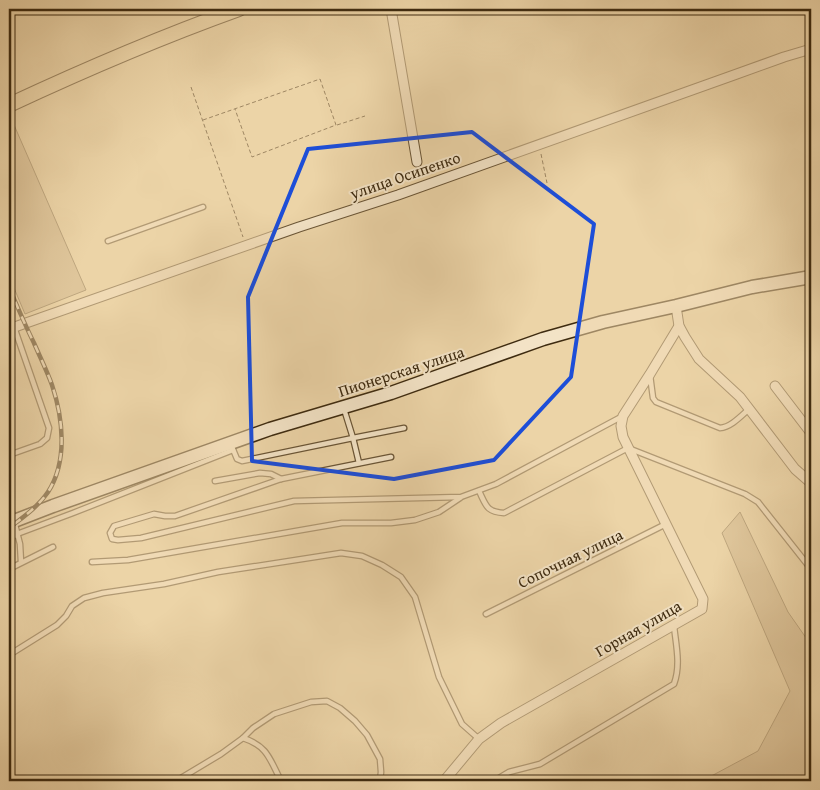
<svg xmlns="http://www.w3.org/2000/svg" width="820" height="790" viewBox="0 0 820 790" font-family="'Gentium Book Plus',serif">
  <rect width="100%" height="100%" fill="#ecd4a7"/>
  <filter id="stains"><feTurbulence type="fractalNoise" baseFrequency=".004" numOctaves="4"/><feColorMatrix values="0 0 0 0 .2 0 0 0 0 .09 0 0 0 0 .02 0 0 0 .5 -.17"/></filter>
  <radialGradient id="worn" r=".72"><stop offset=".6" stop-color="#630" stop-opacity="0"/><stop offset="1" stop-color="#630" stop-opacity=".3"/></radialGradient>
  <!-- green -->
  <g fill="#ceb78d" stroke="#86714e">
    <path d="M 11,118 L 86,290 L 25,314 L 9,276 L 9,119 Z"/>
    <path d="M 740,512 L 788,612 L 811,645 L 811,781 L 702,781 L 758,751 L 790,691 L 722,533 Z"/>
  </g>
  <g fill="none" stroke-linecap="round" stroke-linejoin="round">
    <!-- lane casing -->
    <g stroke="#6a5536" stroke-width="7">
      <g id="lane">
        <path d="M 108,241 L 203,207"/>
        <path d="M 650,375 L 653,398 L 656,402 L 720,428 C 731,427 741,416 749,409"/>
        <path d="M 344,409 L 353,438 L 359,463"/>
        <path d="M 232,447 L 237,459 L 242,461 L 353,438 L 404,428"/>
        <path d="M 9,455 L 40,444 L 47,438 L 49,428 L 14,327"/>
        <path d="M 391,457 L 281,479 L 175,516 L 165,516 L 154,514 L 114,526 L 110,533 L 112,539 L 118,540 L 141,538 L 294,501 L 461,497 L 496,484 L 621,417"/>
        <path d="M 215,481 L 260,473 L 271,474 L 281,479"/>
        <path d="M 479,491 C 486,505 486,512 504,513 L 628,448 L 745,494 L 758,502 L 811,569"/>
        <path d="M 9,501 L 20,544 L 21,562"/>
        <path d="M 9,539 L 17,534 L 73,513 L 233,450"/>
        <path d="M 92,562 L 128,560 L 342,523 L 391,523 L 415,520 L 439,512 L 460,498"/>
        <path d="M 9,569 L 53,547"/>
        <path d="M 486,614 L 666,524"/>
        <path d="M 9,655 L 57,625 L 66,616 L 72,606 L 84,598 L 103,593 L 164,584 L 218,572 L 341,553 L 362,556 L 382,565 L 401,577 L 415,597 L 439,677 L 462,724 L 479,739"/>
        <path d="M 243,738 C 268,746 270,760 281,781"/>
        <path d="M 176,781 L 221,754 L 243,738 L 253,728 L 274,714 L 311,702 L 327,701 L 340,708 L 355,721 L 367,735 L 380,759 L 381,772 L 380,781"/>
        <path d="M 494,781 L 509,772 L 540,764 L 674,684 C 681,665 676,645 674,626"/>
      </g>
    </g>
    <!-- street casing -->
    <g stroke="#6a5536" stroke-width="11">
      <g id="street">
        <path d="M 391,9 L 417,162"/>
        <path d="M 676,306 L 679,326 L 685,337 L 699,359 L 740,397 L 795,469 L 811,483"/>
        <path d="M 9,329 L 299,227 L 398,195 L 734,75 L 784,57 L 811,49"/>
        <path d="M 775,386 L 811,433"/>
        <path d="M 444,781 L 479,739 L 501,723 L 702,609 L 703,599 L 623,437 L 621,426 L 623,416 L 650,374 L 679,326"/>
      </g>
    </g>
    <!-- secondary casing -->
    <g stroke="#3e2b10" stroke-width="15">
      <path id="secondary" d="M 9,523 L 53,506 L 270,429 L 391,393 L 543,339 L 603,322 L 676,306 L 752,287 L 811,277"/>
    </g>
    <!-- primary casing -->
    <g stroke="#3e2b10" stroke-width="16">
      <path id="primary" d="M 9,105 C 84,70 161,37 239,9"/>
    </g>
    <!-- path -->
    <g stroke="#3e2b10" stroke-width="1" stroke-dasharray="4 2.5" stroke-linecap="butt">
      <path d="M 191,87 L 243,237"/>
      <path d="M 203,120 L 320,79 L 336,125 L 252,157 L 235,109"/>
      <path d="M 337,125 L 365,116"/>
      <path d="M 541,154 L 547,183"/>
    </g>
    <!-- lane -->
    <use href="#lane" stroke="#f3e3c6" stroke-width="4.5"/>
    <!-- street -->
    <use href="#street" stroke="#f3e3c6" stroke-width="9"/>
    <!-- secondary -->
    <use href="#secondary" stroke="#f3e3c6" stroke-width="12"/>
    <!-- primary -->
    <use href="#primary" stroke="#ecd4a7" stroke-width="14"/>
    <!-- rail casing -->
    <g stroke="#3e2b10" stroke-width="4.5">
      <path id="rail" d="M 9,287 C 17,306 25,325 34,343 C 40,357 47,371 52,385 C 63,418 68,461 48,492 C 38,507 22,518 9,528"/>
    </g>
    <!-- rail -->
    <use href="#rail" stroke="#f3e3c6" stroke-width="2.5" stroke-dasharray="8" stroke-linecap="butt"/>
  </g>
  <!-- marked area -->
  <path d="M0 0H820V790H0ZM 472,132 L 594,224 L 571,377 L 494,460 L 394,479 L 252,461 L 248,297 L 308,149 Z" fill="#ecd4a7" fill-opacity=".55" fill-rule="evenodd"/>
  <path fill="none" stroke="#1d4ed8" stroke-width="4" stroke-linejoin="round" d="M 472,132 L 594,224 L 571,377 L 494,460 L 394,479 L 252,461 L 248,297 L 308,149 Z"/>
  <g text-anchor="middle" stroke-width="4" stroke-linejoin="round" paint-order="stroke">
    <!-- street labels -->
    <g font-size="16" fill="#3e2b10" stroke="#f3e3c6">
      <text transform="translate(405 175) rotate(-19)" y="6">улица Осипенко</text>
      <text transform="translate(401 371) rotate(-18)" y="6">Пионерская улица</text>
      <text transform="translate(570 558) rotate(-26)" y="6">Сопочная улица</text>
      <text transform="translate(638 628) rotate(-30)" y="6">Горная улица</text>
    </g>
  </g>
  <!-- margin -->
  <rect width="820" height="790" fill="none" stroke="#ecd4a7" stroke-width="30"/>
  <rect x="10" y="10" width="800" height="770" fill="none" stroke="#3e2b10" stroke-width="2.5"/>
  <rect x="15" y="15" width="790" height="760" fill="none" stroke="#3e2b10"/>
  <rect width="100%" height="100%" filter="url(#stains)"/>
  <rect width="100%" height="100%" fill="url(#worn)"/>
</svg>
